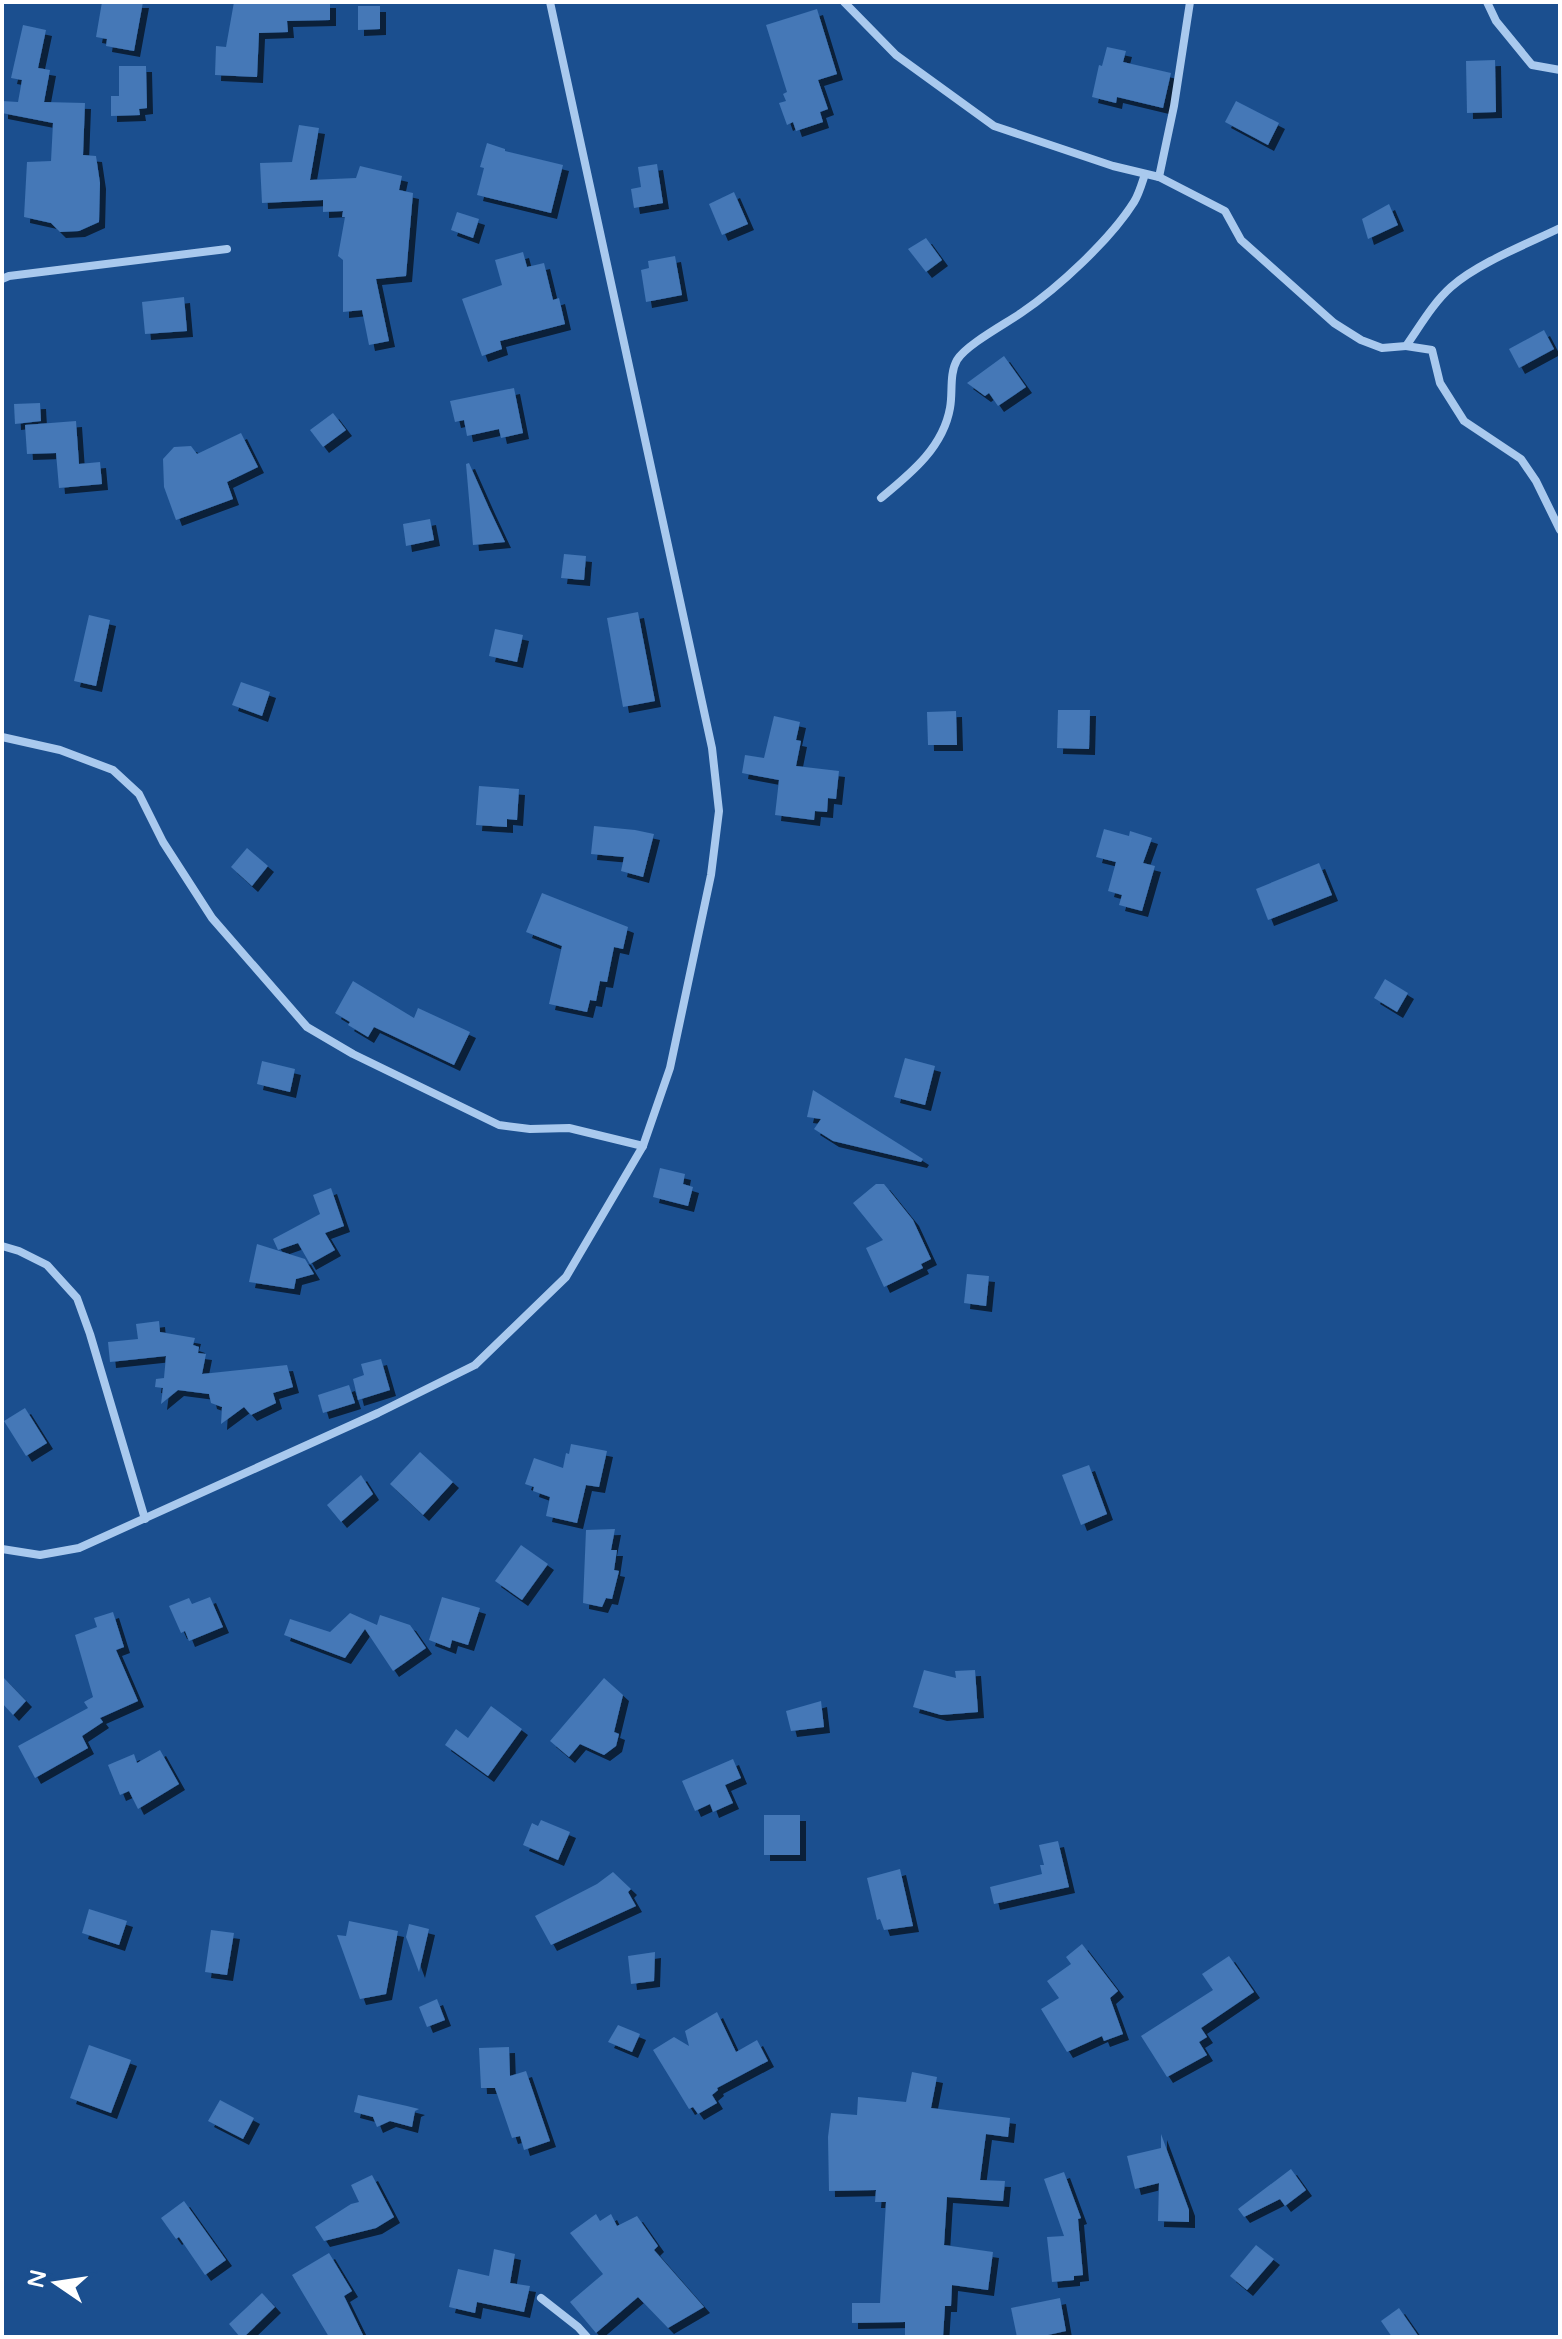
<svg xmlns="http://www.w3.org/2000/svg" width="1562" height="2339" viewBox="0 0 1562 2339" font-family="'Varela Round',sans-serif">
  <defs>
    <filter id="shadow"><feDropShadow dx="6" dy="6" stdDeviation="0" flood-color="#0009"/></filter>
  </defs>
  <rect width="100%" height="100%" fill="#1b4f8f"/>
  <!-- building -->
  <g fill="#4478b7" filter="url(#shadow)">
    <path d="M 102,2 L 143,2 L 134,51 L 106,46 L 107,39 L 96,37 Z"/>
    <path d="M 234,2 L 330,2 L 330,20 L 287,21 L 288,32 L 259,33 L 257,77 L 215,75 L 216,46 L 226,47 Z"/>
    <path d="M 358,6 L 380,6 L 380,29 L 358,30 Z"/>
    <path d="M 817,9 L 837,74 L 818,80 L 828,109 L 820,112 L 823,122 L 796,131 L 793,122 L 787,125 L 779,103 L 786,101 L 783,94 L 787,92 L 766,25 Z"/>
    <path d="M 23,25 L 46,30 L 38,68 L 50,70 L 44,102 L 85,103 L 83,155 L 96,156 L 100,183 L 99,222 L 79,231 L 60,232 L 51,223 L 24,217 L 27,162 L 51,161 L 53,123 L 2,113 L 2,101 L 18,102 L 22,80 L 11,78 Z"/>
    <path d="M 1107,47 L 1126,51 L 1123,62 L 1171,73 L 1163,108 L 1117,97 L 1116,103 L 1092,97 L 1099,65 L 1102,66 Z"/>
    <path d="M 1495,60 L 1496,112 L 1467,113 L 1466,61 Z"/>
    <path d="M 119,66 L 146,66 L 147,108 L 139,109 L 140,115 L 111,116 L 111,96 L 119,96 Z"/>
    <path d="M 1236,101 L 1279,123 L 1268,145 L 1225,122 Z"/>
    <path d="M 299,125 L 319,128 L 310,180 L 356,178 L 360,166 L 402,176 L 399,190 L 413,193 L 406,276 L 376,279 L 389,341 L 369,345 L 362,310 L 343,312 L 343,260 L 338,256 L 345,217 L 342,217 L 343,211 L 323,212 L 323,200 L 262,203 L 260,163 L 292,162 Z"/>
    <path d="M 487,143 L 505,149 L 505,151 L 563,165 L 551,213 L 477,195 L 484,168 L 480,167 Z"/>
    <path d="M 657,164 L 663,203 L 634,208 L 631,189 L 641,187 L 638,167 Z"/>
    <path d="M 734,192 L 748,224 L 722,235 L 709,204 Z"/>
    <path d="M 1389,204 L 1398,225 L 1368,239 L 1362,219 Z"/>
    <path d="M 457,212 L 479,219 L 473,238 L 451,230 Z"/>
    <path d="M 926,238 L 942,260 L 926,272 L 908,249 Z"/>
    <path d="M 523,252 L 527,267 L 544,263 L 553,300 L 559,298 L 565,324 L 500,341 L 502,349 L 482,356 L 462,299 L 502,285 L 495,260 Z"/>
    <path d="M 675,256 L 682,295 L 646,302 L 641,270 L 649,268 L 648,261 Z"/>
    <path d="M 184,297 L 187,331 L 145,334 L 142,302 Z"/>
    <path d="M 1544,330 L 1554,349 L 1519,368 L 1509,349 Z"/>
    <path d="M 1004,356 L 1026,387 L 998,406 L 989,393 L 985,396 L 967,383 Z"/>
    <path d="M 514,388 L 523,433 L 501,438 L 499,429 L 467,436 L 464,420 L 455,422 L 450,401 Z"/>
    <path d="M 40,403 L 41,421 L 15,424 L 14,404 Z"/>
    <path d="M 333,413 L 346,430 L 323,447 L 310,430 Z"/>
    <path d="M 76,421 L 79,464 L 100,462 L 102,484 L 59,488 L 56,453 L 27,454 L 25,425 Z"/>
    <path d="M 241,433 L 258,467 L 227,482 L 233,499 L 176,520 L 164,487 L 163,459 L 174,447 L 191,446 L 197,454 Z"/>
    <path d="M 469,463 L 489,508 L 505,542 L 473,545 L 466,464 Z"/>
    <path d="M 430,519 L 434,540 L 406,546 L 403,524 Z"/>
    <path d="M 564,554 L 586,556 L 584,580 L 561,578 Z"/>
    <path d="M 638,612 L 655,701 L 623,707 L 607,618 Z"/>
    <path d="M 89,615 L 110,620 L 96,686 L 74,681 Z"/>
    <path d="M 495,629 L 523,635 L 517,662 L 489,656 Z"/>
    <path d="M 241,682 L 270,692 L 262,716 L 232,705 Z"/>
    <path d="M 1058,710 L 1090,710 L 1089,749 L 1057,748 Z"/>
    <path d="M 956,711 L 957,745 L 928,745 L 927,712 Z"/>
    <path d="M 774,716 L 800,722 L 796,740 L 801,741 L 796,766 L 839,771 L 836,799 L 828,798 L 827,812 L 815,811 L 814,820 L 775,815 L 779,780 L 742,773 L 745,755 L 764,758 Z"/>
    <path d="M 479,786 L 519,789 L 517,820 L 507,819 L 507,827 L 476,825 Z"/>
    <path d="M 594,826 L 635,830 L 654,834 L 643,877 L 621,871 L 624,857 L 591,854 Z"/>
    <path d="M 1104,829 L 1129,836 L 1130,831 L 1152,838 L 1143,863 L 1155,866 L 1142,911 L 1119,905 L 1122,895 L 1108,891 L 1116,862 L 1096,857 Z"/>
    <path d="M 247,848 L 268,866 L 252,886 L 231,867 Z"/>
    <path d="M 1319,863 L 1332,895 L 1268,920 L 1256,889 Z"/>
    <path d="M 542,893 L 628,927 L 623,949 L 614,947 L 607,982 L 600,981 L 596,1001 L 590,1000 L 587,1012 L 549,1004 L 562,946 L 526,932 Z"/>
    <path d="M 1385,979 L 1408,993 L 1397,1012 L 1374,998 Z"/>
    <path d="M 353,981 L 414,1018 L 418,1008 L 470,1032 L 454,1065 L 374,1027 L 368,1037 L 348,1025 L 350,1022 L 335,1013 Z"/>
    <path d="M 905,1058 L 935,1066 L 925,1105 L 894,1097 Z"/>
    <path d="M 262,1061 L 295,1069 L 290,1092 L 257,1084 Z"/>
    <path d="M 813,1090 L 923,1159 L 921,1162 L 833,1141 L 814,1129 L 821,1119 L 807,1117 Z"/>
    <path d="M 660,1168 L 685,1174 L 683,1184 L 693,1187 L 688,1206 L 653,1197 Z"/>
    <path d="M 876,1184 L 884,1184 L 913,1220 L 931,1259 L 921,1264 L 923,1268 L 884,1287 L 866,1248 L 883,1240 L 853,1203 Z"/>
    <path d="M 331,1188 L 344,1226 L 325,1233 L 335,1250 L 310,1264 L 298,1243 L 278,1250 L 273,1239 L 320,1214 L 313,1195 Z"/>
    <path d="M 257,1244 L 305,1259 L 314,1274 L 296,1279 L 294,1289 L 249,1282 Z"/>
    <path d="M 967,1274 L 989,1276 L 986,1306 L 964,1303 Z"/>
    <path d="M 159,1321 L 160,1332 L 195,1338 L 193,1345 L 199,1347 L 198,1353 L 206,1354 L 202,1374 L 287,1365 L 293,1387 L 273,1393 L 276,1403 L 251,1415 L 244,1407 L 221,1424 L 222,1407 L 211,1403 L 209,1394 L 178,1390 L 161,1404 L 163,1388 L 155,1387 L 156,1379 L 164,1378 L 166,1356 L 110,1362 L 108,1342 L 138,1339 L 136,1324 Z"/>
    <path d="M 381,1359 L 390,1390 L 358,1400 L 353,1379 L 364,1375 L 361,1364 Z"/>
    <path d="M 349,1385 L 355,1403 L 323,1413 L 318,1395 Z"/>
    <path d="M 25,1408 L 47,1443 L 26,1456 L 4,1421 Z"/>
    <path d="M 571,1444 L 607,1451 L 599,1487 L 586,1485 L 577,1523 L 546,1516 L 550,1497 L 533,1491 L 534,1487 L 525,1484 L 534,1458 L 563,1468 L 566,1453 L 569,1454 Z"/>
    <path d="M 420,1452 L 453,1482 L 423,1515 L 390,1484 Z"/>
    <path d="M 1089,1465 L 1107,1514 L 1081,1525 L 1062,1475 Z"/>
    <path d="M 361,1475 L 373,1494 L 341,1522 L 327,1505 Z"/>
    <path d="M 615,1529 L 611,1550 L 617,1550 L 614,1570 L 619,1571 L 612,1599 L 606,1598 L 602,1607 L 583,1603 L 586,1530 Z"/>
    <path d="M 521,1545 L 548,1564 L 522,1600 L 495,1581 Z"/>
    <path d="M 210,1597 L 223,1627 L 189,1641 L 185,1631 L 181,1633 L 169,1606 L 189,1598 L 192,1604 Z"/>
    <path d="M 442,1597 L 480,1608 L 468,1645 L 452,1640 L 450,1648 L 429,1640 Z"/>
    <path d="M 113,1612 L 124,1647 L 116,1650 L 138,1701 L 100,1718 L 103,1722 L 82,1736 L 88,1748 L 35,1778 L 18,1746 L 88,1708 L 84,1702 L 93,1697 L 75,1635 L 97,1627 L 94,1618 Z"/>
    <path d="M 350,1613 L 377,1625 L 380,1615 L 410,1625 L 426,1648 L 393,1671 L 365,1629 L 345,1658 L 284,1635 L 290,1619 L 330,1632 Z"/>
    <path d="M 924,1670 L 956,1678 L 955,1671 L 975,1670 L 978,1712 L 941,1715 L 913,1707 Z"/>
    <path d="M 2,1676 L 26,1701 L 13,1715 L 2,1703 Z"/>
    <path d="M 604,1678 L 623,1695 L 614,1732 L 619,1734 L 616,1746 L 604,1755 L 580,1744 L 569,1757 L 550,1741 Z"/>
    <path d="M 821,1701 L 824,1727 L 791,1731 L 786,1711 Z"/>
    <path d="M 491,1706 L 522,1729 L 488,1776 L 445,1745 L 456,1729 L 468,1738 Z"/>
    <path d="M 160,1750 L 179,1784 L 138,1809 L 129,1791 L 120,1795 L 108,1765 L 134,1754 L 137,1763 Z"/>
    <path d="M 733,1759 L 741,1778 L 725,1785 L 733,1803 L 713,1812 L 710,1804 L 695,1811 L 682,1781 Z"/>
    <rect x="764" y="1815" width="36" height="40"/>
    <path d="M 541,1820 L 570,1832 L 558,1860 L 523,1845 L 532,1823 L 538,1826 Z"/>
    <path d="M 1058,1841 L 1069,1887 L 994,1904 L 990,1887 L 1042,1874 L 1040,1865 L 1044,1865 L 1039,1845 Z"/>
    <path d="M 900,1869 L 913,1926 L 884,1930 L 880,1919 L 877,1920 L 867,1878 Z"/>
    <path d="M 613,1872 L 631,1889 L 628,1892 L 636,1906 L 551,1945 L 535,1916 L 597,1884 Z"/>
    <path d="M 89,1909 L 127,1921 L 119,1945 L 82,1933 Z"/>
    <path d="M 349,1921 L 398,1931 L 386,1994 L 360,1999 L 337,1935 L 346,1936 Z"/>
    <path d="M 409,1924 L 429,1929 L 419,1972 L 406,1937 Z"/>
    <path d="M 211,1930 L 234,1933 L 227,1975 L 205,1972 Z"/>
    <path d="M 1082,1944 L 1118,1991 L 1110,1998 L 1123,2034 L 1104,2041 L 1102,2036 L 1067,2052 L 1041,2009 L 1059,1998 L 1047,1981 L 1071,1964 L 1066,1957 Z"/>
    <path d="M 655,1952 L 654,1981 L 631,1984 L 628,1956 Z"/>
    <path d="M 1229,1956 L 1254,1992 L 1201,2028 L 1207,2037 L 1199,2042 L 1207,2055 L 1167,2077 L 1141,2036 L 1213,1990 L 1202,1974 Z"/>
    <path d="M 437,1999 L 445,2020 L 427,2027 L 419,2007 Z"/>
    <path d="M 717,2012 L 736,2052 L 757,2040 L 768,2061 L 717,2088 L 718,2090 L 712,2095 L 717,2103 L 698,2114 L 693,2107 L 689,2109 L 653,2050 L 674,2037 L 689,2046 L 685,2031 Z"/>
    <path d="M 618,2025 L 640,2034 L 632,2052 L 608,2042 Z"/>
    <path d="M 89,2045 L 131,2060 L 111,2113 L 70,2098 Z"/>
    <path d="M 509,2047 L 510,2076 L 526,2071 L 550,2141 L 524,2150 L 520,2136 L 512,2138 L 495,2088 L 481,2088 L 479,2048 Z"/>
    <path d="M 912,2072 L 937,2077 L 931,2108 L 1010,2118 L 1008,2137 L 986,2134 L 980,2180 L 1005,2181 L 1003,2201 L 947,2197 L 944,2245 L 993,2252 L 988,2290 L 952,2285 L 951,2306 L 945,2306 L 943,2337 L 905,2337 L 905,2322 L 852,2323 L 852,2303 L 880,2303 L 886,2202 L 875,2202 L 876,2190 L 829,2191 L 828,2137 L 831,2113 L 857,2115 L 858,2097 L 906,2102 Z"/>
    <path d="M 358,2095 L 407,2106 L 419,2109 L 415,2111 L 412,2127 L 390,2121 L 377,2127 L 373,2117 L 354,2112 Z"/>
    <path d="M 220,2100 L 254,2118 L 243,2139 L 208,2121 Z"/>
    <path d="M 1161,2134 L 1189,2210 L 1189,2222 L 1158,2221 L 1159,2183 L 1135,2189 L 1127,2156 L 1161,2148 Z"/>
    <path d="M 1291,2169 L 1306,2190 L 1285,2206 L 1280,2199 L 1244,2217 L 1238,2209 Z"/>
    <path d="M 1064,2172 L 1081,2218 L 1078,2219 L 1083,2275 L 1074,2276 L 1074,2280 L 1052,2282 L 1047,2237 L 1064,2236 L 1044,2179 Z"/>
    <path d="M 372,2175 L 394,2217 L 376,2228 L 324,2241 L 315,2227 L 351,2204 L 359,2202 L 351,2185 Z"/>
    <path d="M 184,2201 L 226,2260 L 205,2275 L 179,2237 L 176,2239 L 161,2218 Z"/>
    <path d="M 596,2214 L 600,2221 L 611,2214 L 617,2226 L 637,2216 L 658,2246 L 654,2250 L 704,2307 L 668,2328 L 638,2297 L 596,2333 L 570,2302 L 603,2274 L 570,2233 Z"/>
    <path d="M 1256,2245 L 1274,2259 L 1247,2290 L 1230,2276 Z"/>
    <path d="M 494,2249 L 515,2254 L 510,2283 L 530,2286 L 524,2312 L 477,2302 L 475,2313 L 449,2307 L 458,2269 L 489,2276 Z"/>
    <path d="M 329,2253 L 352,2291 L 344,2296 L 364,2337 L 329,2337 L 292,2275 Z"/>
    <path d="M 262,2293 L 275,2307 L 244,2337 L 240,2337 L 229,2324 Z"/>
    <path d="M 1060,2298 L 1066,2331 L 1039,2337 L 1017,2337 L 1011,2308 Z"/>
    <path d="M 1399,2308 L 1419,2337 L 1392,2337 L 1381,2321 Z"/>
  </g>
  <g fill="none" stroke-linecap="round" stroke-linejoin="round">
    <!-- street -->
    <g stroke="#a9c9ee" stroke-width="8">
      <path d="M 844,2 L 896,55 L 994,126 L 1113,166 L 1159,177 L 1225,211 L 1241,240 L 1334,323 L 1361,340 L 1382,348 L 1406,346 C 1420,326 1433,303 1451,287 C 1478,263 1527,244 1560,228"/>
      <path d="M 1487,2 L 1496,21 L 1532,65 L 1560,70"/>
      <path d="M 1159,177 L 1174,106 L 1190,2"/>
      <path d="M 2,279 L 9,276 L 227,249"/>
      <path d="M 1406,346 L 1432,350 L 1440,383 L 1464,421 L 1521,459 L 1536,481 L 1560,530"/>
      <path d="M 881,498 C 910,474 943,448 950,408 C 953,393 949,374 957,360 C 966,345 1005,324 1021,313 C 1058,288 1110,240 1134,202 C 1139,194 1142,183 1145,174"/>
      <path d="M 2,737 L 60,750 L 113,770 L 139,794 L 163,842 L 212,918 L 307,1027 L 353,1054 L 499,1125 L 530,1129 L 569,1128 L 643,1146"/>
      <path d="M 2,1246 L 19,1251 L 47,1265 L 77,1298 L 90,1334 L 145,1519"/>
      <path d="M 2,1549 L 40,1555 L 79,1548 L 378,1413 L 475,1365 L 566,1277 L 643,1146 L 670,1068 L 711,875 L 719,811 L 712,748 L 550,2"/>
      <path d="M 541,2298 L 578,2327 L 587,2337"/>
    </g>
  </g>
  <!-- border -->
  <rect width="1562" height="2339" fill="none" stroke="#ffffff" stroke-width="8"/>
  <!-- north arrow -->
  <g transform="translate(56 2283) rotate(283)" stroke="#1b4f8f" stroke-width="6" paint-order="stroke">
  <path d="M0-6L14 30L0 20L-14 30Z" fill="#ffffff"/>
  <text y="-12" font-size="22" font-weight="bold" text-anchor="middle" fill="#ffffff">N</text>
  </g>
</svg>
